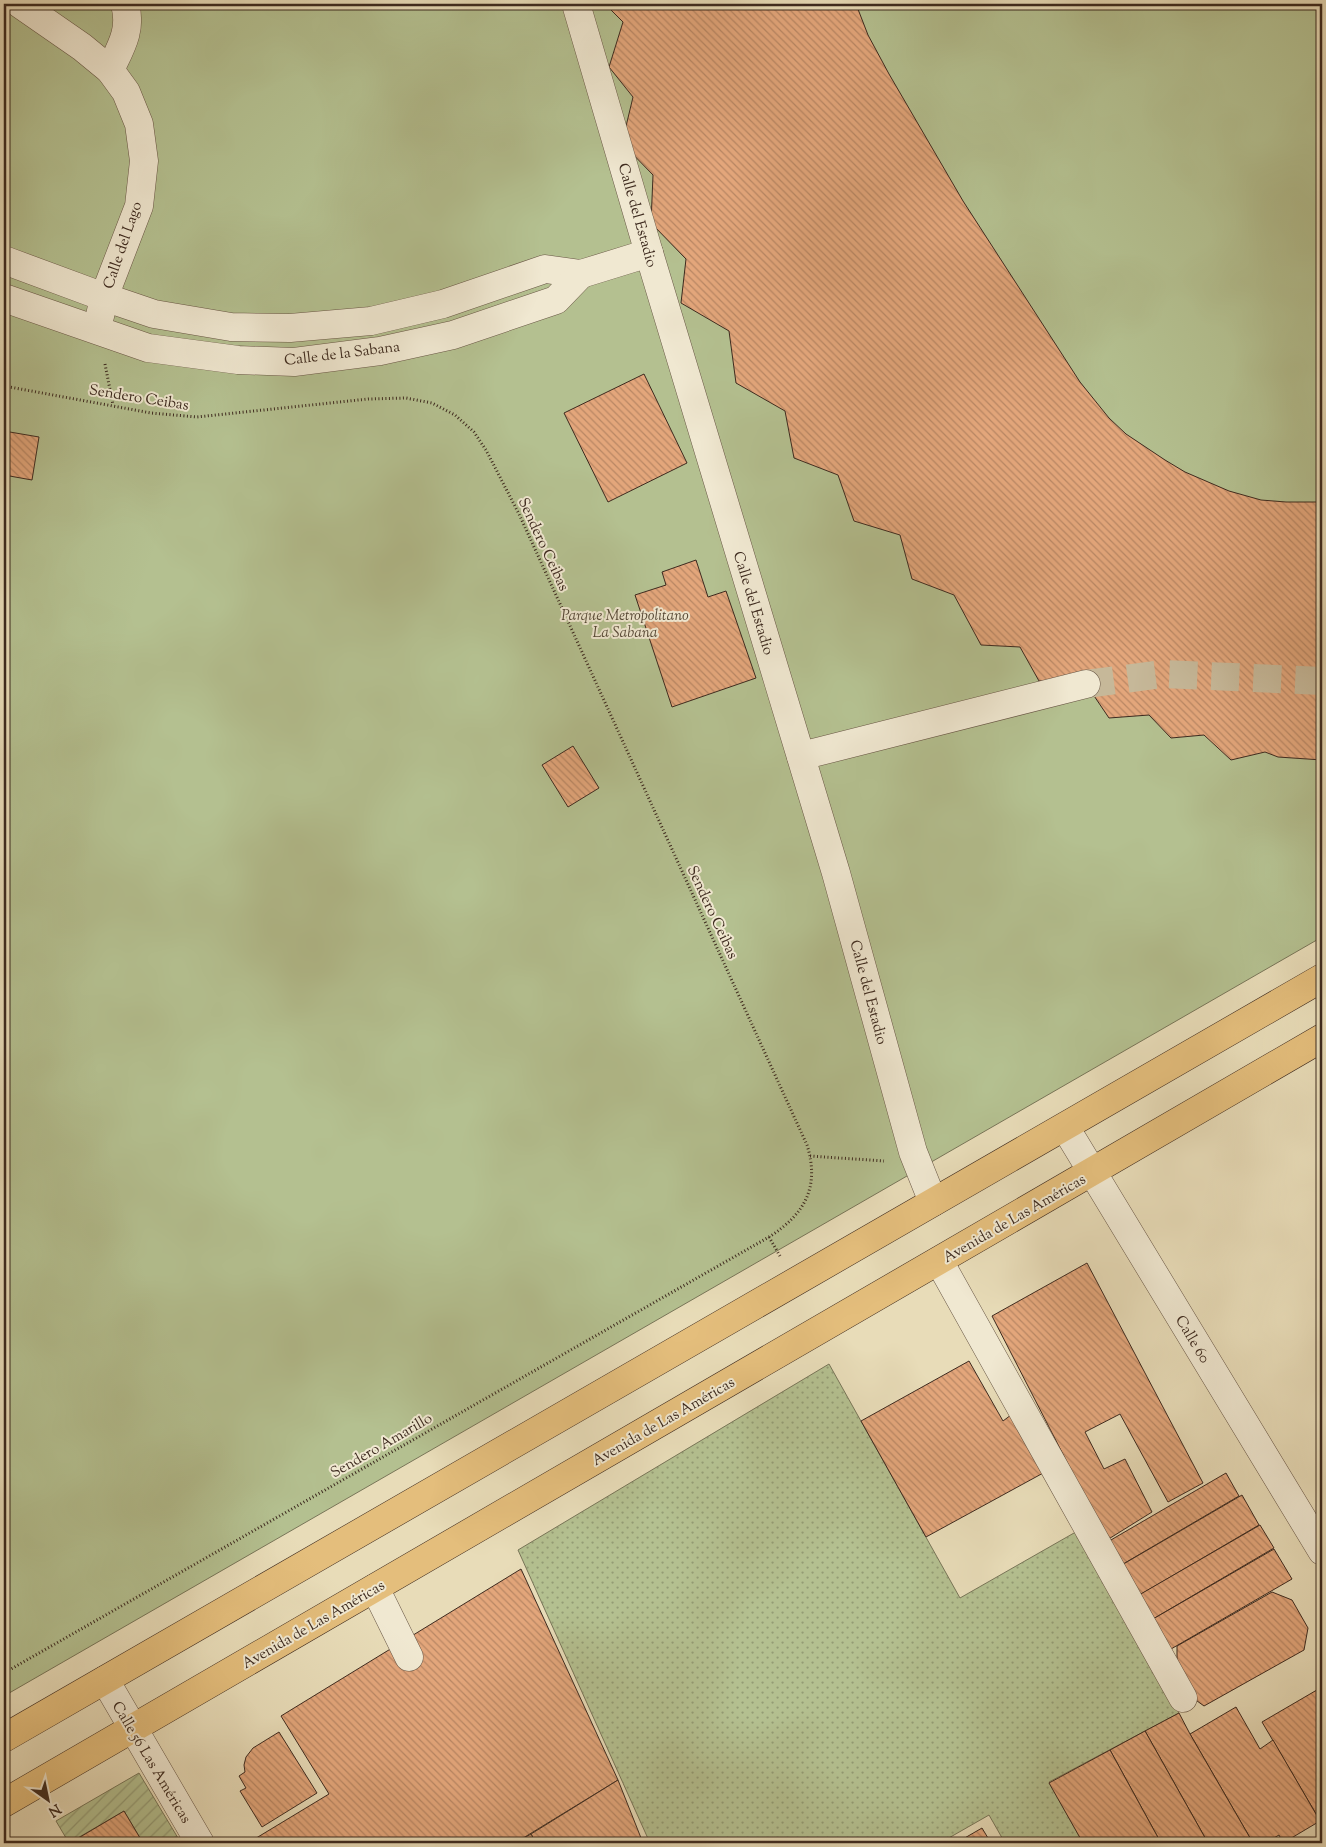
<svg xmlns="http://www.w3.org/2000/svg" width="1326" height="1847" viewBox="0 0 1326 1847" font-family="'Sorts Mill Goudy',serif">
  <defs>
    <pattern id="grass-dots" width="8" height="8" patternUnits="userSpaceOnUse" patternTransform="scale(1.25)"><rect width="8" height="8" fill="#b4c090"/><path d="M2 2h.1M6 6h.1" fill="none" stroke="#949c75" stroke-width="1.8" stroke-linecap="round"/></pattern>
    <pattern id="garden-furrows" width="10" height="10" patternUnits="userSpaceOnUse" patternTransform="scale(1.25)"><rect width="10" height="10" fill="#b4c090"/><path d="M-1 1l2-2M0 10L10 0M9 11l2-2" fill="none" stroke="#949c75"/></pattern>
    <pattern id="building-back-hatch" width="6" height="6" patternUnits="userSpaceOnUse" patternTransform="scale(1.25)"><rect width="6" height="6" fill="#e3a67b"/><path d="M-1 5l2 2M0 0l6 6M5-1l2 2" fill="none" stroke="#b98764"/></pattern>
  </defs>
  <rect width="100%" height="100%" fill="#e8dcb8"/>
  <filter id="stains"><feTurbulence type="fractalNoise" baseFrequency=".004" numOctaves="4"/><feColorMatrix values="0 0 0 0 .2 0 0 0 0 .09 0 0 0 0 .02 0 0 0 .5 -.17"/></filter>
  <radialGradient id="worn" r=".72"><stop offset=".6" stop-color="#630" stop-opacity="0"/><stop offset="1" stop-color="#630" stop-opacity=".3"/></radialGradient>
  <!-- grass -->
  <path fill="url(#grass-dots)" stroke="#787558" d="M 829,1364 L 960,1598 L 1081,1529 L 1179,1713 L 1049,1782 L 1083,1843 L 1005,1843 L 989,1815 L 940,1843 L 650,1843 L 518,1550 Z"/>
  <!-- park -->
  <path fill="#b4c090" stroke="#787558" d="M 4,4 L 1322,4 L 1322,937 L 4,1696 Z"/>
  <!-- garden -->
  <path fill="url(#garden-furrows)" stroke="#787558" d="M 139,1773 L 181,1843 L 143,1843 L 124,1811 L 69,1843 L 56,1821 Z"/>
  <!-- building -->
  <g fill="url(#building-back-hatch)" stroke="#3d2a1f">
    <path d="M 605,4 L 856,4 L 868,35 L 889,74 L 963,201 L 1080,382 L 1109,418 L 1126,434 L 1165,460 L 1185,472 L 1229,491 L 1261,500 L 1286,502 L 1322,502 L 1322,760 L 1278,757 L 1265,752 L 1231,760 L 1204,735 L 1171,738 L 1149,715 L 1109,718 L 1086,684 L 1039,681 L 1020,647 L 981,645 L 954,595 L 912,579 L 900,535 L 854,521 L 838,475 L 794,458 L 785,411 L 736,383 L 729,331 L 681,303 L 686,259 L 651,223 L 653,175 L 622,143 L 633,97 L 609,67 L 623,22 Z"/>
    <path d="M 644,374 L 687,463 L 608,502 L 564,413 Z"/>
    <path d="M 4,431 L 39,437 L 32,480 L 4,475 Z"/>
    <path d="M 696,560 L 708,597 L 726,591 L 756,678 L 672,707 L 635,595 L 666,585 L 662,572 Z"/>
    <path d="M 573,746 L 599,788 L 568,807 L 542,765 Z"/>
    <path d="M 1087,1263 L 1203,1483 L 1168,1502 L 1120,1414 L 1085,1432 L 1104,1469 L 1125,1459 L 1152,1512 L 1107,1540 L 992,1316 Z"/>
    <path d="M 969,1361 L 1003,1421 L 1011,1415 L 1045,1472 L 926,1537 L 861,1421 Z"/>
    <path d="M 1226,1473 L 1239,1496 L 1118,1567 L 1104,1544 Z"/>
    <path d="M 1242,1495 L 1259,1525 L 1138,1596 L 1120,1566 Z"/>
    <path d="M 1260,1525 L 1274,1548 L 1153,1619 L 1139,1595 Z"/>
    <path d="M 1274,1549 L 1292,1579 L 1171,1649 L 1153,1619 Z"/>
    <path d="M 521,1569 L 618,1780 L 515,1843 L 248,1843 L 329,1794 L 281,1716 Z"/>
    <path d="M 1272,1592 L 1292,1600 L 1308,1628 L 1304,1650 L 1204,1706 L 1193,1698 L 1177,1671 L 1177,1646 Z"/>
    <path d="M 1322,1687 L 1322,1824 L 1262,1722 Z"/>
    <path d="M 1236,1707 L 1260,1749 L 1273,1740 L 1320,1821 L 1283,1843 L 1279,1835 L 1265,1843 L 1253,1843 L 1190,1734 Z"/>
    <path d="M 1179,1713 L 1190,1734 L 1253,1843 L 1208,1843 L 1145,1731 Z"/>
    <path d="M 1145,1731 L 1208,1843 L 1161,1843 L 1110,1750 Z"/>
    <path d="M 279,1732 L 317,1793 L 262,1827 L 240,1791 L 246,1788 L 239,1776 L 245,1772 L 244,1765 L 246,1757 L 253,1748 Z"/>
    <path d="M 1110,1750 L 1161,1843 L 1083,1843 L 1049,1783 Z"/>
    <path d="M 618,1780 L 643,1843 L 536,1843 L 531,1834 Z"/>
    <path d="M 124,1811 L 143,1843 L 70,1843 Z"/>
    <path d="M 982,1828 L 991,1843 L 956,1843 Z"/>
    <path d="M 531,1834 L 536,1843 L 515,1843 Z"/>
  </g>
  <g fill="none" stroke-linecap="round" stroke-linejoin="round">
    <!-- minor-tunnel -->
    <path stroke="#c6b899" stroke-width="28" stroke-dasharray="28 14" stroke-linecap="butt" d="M 1086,684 L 1163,674 L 1322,681"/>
    <!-- minor casing -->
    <g stroke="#685645" stroke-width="29">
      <g id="minor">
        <path d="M 20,4 L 82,47 L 110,70 L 126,92 L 139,124 L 144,161 L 139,206 L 104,297 L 100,316"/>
        <path d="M 576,4 L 649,253 L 836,873 L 913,1152 L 933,1202"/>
        <path d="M 110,70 C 121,47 132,30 125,4"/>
        <path d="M 4,260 L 104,297 L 154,314 L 231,327 L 290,328 L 371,321 L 443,304 L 545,269 L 581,274 L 649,253"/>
        <path d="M 4,298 L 148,348 L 238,360 L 294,362 L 380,351 L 453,335 L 556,300 L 581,274"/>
        <path d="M 801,756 L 1086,684"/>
        <path d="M 1065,1127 L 1322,1551"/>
        <path d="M 939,1261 L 1183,1698"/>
        <path d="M 375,1588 L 409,1657"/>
        <path d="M 105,1680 L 200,1843"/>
      </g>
    </g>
    <!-- major casing -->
    <g stroke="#3d2a1f" stroke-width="29">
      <g id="major">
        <path d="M 4,1738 L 1322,978"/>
        <path d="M 4,1803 L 1322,1038"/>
      </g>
    </g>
    <!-- path -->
    <g stroke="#3d2a1f" stroke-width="3" stroke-dasharray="1 2.5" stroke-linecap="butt">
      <path d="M 105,364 L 113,405"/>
      <path d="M 4,386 L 151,413 L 197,417 L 368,399 L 406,398 L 432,403 L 455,415 L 474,432 L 486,450 L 519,514 L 807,1145 C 820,1187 805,1214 769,1237 L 4,1673"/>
      <path d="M 810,1156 L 884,1161"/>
      <path d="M 769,1237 L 780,1256"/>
    </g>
    <!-- minor -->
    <use href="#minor" stroke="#f0e8d1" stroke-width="28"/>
    <!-- major -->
    <use href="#major" stroke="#e4be7c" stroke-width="28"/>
  </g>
  <g text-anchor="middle" stroke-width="4" stroke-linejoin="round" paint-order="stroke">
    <!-- street labels -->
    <g font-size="15" fill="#3d2a1f" stroke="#f0e8d1">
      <text transform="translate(638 215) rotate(74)" y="5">Calle del Estadio</text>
      <text transform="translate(122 245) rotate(-71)" y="5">Calle del Lago</text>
      <text transform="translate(342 353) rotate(-7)" y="5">Calle de la Sabana</text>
      <text transform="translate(139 397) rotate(9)" y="5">Sendero Ceibas</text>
      <text transform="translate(544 544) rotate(65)" y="5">Sendero Ceibas</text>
      <text transform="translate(754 603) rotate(73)" y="5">Calle del Estadio</text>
      <text transform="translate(713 912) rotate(65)" y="5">Sendero Ceibas</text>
      <text transform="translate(869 992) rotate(75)" y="5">Calle del Estadio</text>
      <text transform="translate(1014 1218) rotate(-30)" y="5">Avenida de Las Américas</text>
      <text transform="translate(1193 1339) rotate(59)" y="5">Calle 60</text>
      <text transform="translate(663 1421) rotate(-30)" y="5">Avenida de Las Américas</text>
      <text transform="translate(381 1445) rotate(-30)" y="5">Sendero Amarillo</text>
      <text transform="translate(313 1624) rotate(-30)" y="5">Avenida de Las Américas</text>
      <text transform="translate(152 1762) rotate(59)" y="5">Calle 56 Las Américas</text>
    </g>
    <!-- park labels -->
    <g font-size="15" font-style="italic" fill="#554836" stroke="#f0e8d1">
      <text x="625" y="620">Parque Metropolitano<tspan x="625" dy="17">La Sabana</tspan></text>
    </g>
  </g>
  <!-- margin -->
  <rect width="1326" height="1847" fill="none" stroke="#e8dcb8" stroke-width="20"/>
  <rect x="5" y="5" width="1316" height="1837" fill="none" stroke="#3d2a1f" stroke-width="2.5"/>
  <rect x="10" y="10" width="1306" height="1827" fill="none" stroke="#3d2a1f"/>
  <!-- north arrow -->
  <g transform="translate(48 1800) rotate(147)" stroke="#f0e8d1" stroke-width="4" paint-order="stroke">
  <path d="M0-4L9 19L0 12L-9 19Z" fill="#3d2a1f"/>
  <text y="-8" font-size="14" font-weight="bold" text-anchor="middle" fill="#3d2a1f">N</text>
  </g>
  <rect width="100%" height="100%" filter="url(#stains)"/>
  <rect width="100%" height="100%" fill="url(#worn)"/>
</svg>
